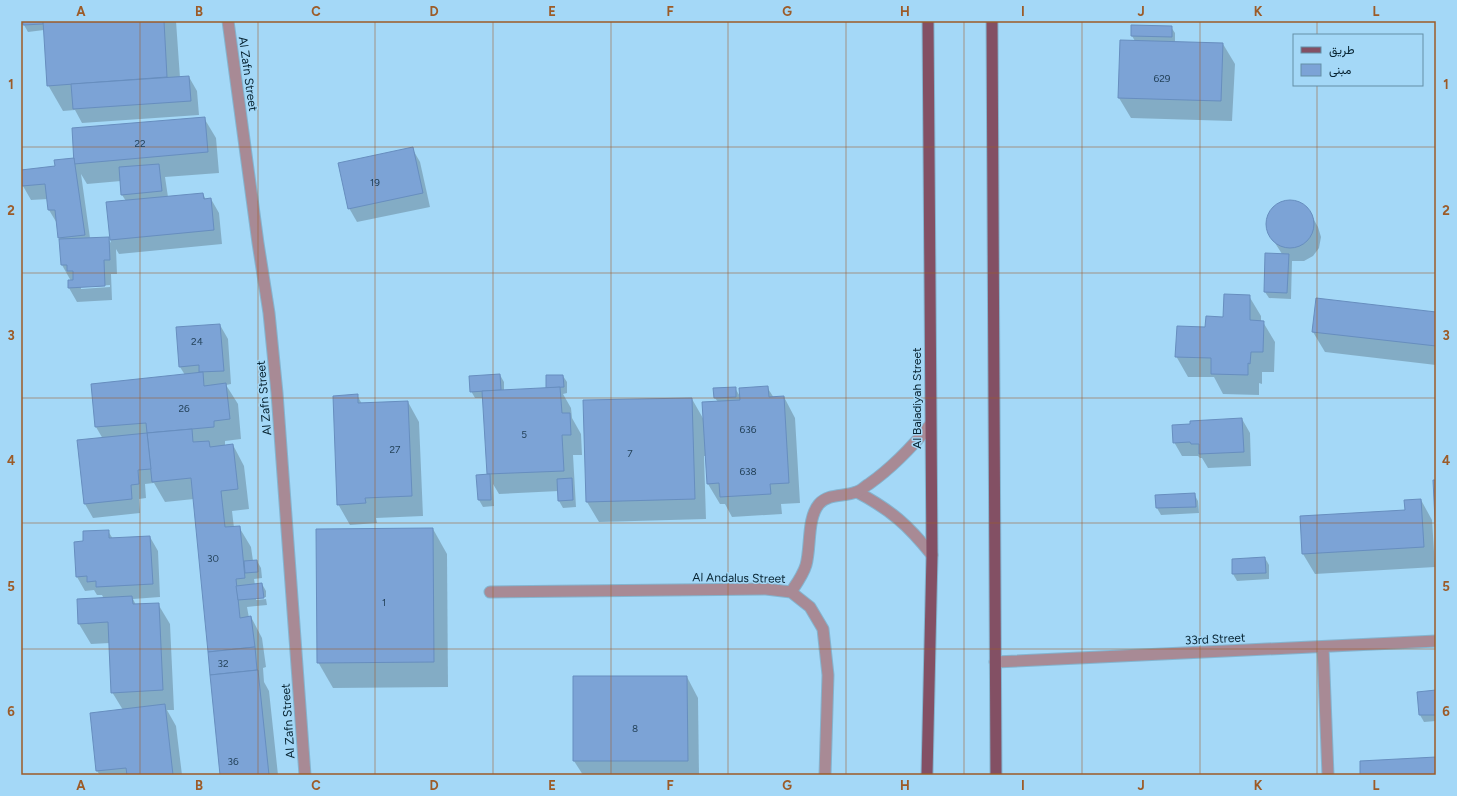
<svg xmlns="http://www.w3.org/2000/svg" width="1457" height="796" viewBox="0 0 1457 796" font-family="Figtree,Vazirmatn,sans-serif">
  <rect width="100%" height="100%" fill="#a4d8f7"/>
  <!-- shadow -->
  <g fill="#0003" fill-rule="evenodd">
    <path d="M 24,21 L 176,21 L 180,78 L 189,77 L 197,91 L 199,115 L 82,123 L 75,110 L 63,111 L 48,85 L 44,30 L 28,32 L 24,25 Z"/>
    <path d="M 1171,27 L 1175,33 L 1175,43 L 1223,44 L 1235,64 L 1232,121 L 1131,118 L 1119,98 L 1135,41 L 1132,36 Z"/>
    <path d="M 204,118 L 216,138 L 219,173 L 165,177 L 168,197 L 203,194 L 206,200 L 211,199 L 219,213 L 222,244 L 119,254 L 116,249 L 117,274 L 111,274 L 112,300 L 77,302 L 69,288 L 71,281 L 62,265 L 60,241 L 59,238 L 58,225 L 49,210 L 48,199 L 31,200 L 23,186 L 21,171 L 57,167 L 73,160 ZM 81,174 L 87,184 L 121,181 L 122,195 L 126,201 L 107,203 L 111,243 L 108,238 L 90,238 ZM 110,285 L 110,287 L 81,289 L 81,287 Z"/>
    <path d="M 412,148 L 420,162 L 430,207 L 357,222 L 349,208 Z"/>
    <path d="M 1294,201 L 1303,205 L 1310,213 L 1318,227 L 1321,237 L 1319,248 L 1313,256 L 1304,261 L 1292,261 L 1291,299 L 1269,298 L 1265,292 L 1282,254 L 1270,235 L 1266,225 L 1268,215 L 1274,207 L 1283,202 Z"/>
    <path d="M 1249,296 L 1261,316 L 1261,322 L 1263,322 L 1275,342 L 1274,372 L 1262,372 L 1262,384 L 1259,383 L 1259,395 L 1223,394 L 1214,377 L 1188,377 L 1176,356 L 1206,328 L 1224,318 Z"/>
    <path d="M 1436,313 L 1436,365 L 1325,352 L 1313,332 Z"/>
    <path d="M 220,325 L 228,339 L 231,384 L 226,385 L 238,404 L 241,439 L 225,441 L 225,446 L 233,445 L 244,466 L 249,509 L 232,511 L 234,528 L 239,527 L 251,547 L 253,561 L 257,561 L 261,568 L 262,578 L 254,579 L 255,585 L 262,584 L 266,591 L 266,597 L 256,598 L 256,600 L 266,599 L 267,605 L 247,607 L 249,618 L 251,617 L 262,638 L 266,667 L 263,668 L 264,682 L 269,691 L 278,775 L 221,775 L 194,499 L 165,502 L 154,483 L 145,484 L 146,498 L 139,499 L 140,513 L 93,518 L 85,504 L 103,439 L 96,427 L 92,384 L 185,375 L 180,367 Z"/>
    <path d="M 500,375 L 504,382 L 504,391 L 547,389 L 563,376 L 567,382 L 567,393 L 563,394 L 571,408 L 572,418 L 581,434 L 582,455 L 573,455 L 576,507 L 563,508 L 559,501 L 559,491 L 499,494 L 493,484 L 494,506 L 483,507 L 479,500 L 477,476 L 488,475 L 484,398 L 475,398 L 471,391 Z"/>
    <path d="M 767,387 L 774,398 L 784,397 L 795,418 L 800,503 L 781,504 L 782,514 L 732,517 L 725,504 L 720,504 L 708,484 L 706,456 L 704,456 L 706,519 L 599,522 L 587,502 L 692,399 L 704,420 L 718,402 L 715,398 L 735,388 L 741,398 Z"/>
    <path d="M 357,395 L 362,404 L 408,402 L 419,422 L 423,516 L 376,518 L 377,523 L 350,525 L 338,504 Z"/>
    <path d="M 1242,419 L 1250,433 L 1251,466 L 1208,468 L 1202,458 L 1200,458 L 1198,456 L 1182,456 L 1174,442 Z"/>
    <path d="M 1194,494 L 1198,501 L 1199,513 L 1161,515 L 1157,508 L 1156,496 Z"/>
    <path d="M 1421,500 L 1432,520 L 1435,567 L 1315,574 L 1303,554 L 1301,517 L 1406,511 Z"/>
    <path d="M 433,529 L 447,554 L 448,687 L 333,688 L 318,662 Z"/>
    <path d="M 108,531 L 113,539 L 150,537 L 158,551 L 160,597 L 133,599 L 136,605 L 158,604 L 170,624 L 174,710 L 167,710 L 176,726 L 182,775 L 100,775 L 97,771 L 123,710 L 112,692 L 110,643 L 91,644 L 79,624 L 104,599 L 102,595 L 97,595 L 94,590 L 85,591 L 77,577 L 84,542 Z"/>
    <path d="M 1265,558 L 1269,565 L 1269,579 L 1237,581 L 1233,574 Z"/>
    <path d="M 687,677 L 698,698 L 699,775 L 583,775 L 574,761 Z"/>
    <path d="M 1436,691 L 1436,721 L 1424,722 L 1420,715 L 1418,693 Z"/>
  </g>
  <!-- building -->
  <g fill="#7ca3d6" stroke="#678ebf">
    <path d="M 23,21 L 43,21 L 43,24 L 23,25 Z"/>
    <path d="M 43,21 L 164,21 L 167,77 L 47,86 Z"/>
    <path d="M 1131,25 L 1172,26 L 1172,37 L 1131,36 Z"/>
    <path d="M 1120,40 L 1223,43 L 1221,101 L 1118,98 Z"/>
    <path d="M 189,76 L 191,101 L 73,109 L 71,84 Z"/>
    <path d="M 205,117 L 208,152 L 74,164 L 72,128 Z"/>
    <path d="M 413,147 L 423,193 L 348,209 L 338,163 Z"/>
    <path d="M 74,158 L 85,235 L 58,238 L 55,210 L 48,210 L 45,184 L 22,186 L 21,170 L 55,166 L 54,160 Z"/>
    <path d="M 159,164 L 162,191 L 121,195 L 119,167 Z"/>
    <path d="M 203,193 L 204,199 L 211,198 L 214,230 L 110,240 L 106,202 Z"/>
    <circle cx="1290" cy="224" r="24"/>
    <path d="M 109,237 L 110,260 L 104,260 L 105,286 L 68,288 L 68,280 L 73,280 L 73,271 L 67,271 L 67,265 L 61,265 L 59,239 Z"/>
    <path d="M 1265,253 L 1289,254 L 1287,293 L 1264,292 Z"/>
    <path d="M 1224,294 L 1250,295 L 1250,320 L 1264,321 L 1263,352 L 1251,352 L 1250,364 L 1248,363 L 1248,375 L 1211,374 L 1211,358 L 1175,357 L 1177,326 L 1205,327 L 1206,316 L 1223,317 Z"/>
    <path d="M 1316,298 L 1436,312 L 1436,346 L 1312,332 Z"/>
    <path d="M 220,324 L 224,371 L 199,372 L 199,365 L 179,367 L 176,327 Z"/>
    <path d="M 203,372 L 204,386 L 226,383 L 230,419 L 214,421 L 214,427 L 147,433 L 146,423 L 95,427 L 91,384 Z"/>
    <path d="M 500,374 L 501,390 L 470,392 L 469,376 Z"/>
    <path d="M 546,375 L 563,375 L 564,387 L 546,388 Z"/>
    <path d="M 768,386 L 769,397 L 784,396 L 789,483 L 770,484 L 771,494 L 720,497 L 719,483 L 707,484 L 702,402 L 740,400 L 739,388 Z"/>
    <path d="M 560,387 L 562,413 L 570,413 L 571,435 L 562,435 L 564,471 L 487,474 L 482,391 Z"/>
    <path d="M 736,387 L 736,397 L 714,398 L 713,388 Z"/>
    <path d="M 358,394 L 358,403 L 408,401 L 412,496 L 365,498 L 366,503 L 337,505 L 333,396 Z"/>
    <path d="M 692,398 L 695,499 L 586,502 L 583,400 Z"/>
    <path d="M 1242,418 L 1244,452 L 1199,454 L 1199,444 L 1191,444 L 1190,442 L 1173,443 L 1172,425 L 1190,424 L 1190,421 Z"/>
    <path d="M 192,429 L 193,442 L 209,441 L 210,447 L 233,444 L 238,489 L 221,491 L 225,527 L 240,526 L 245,578 L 236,579 L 240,618 L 251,616 L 255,647 L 208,652 L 191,478 L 152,482 L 147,433 Z"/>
    <path d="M 147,433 L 151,469 L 138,470 L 139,484 L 131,485 L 132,499 L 84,504 L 77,440 Z"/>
    <path d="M 490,474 L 491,500 L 478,500 L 476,475 Z"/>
    <path d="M 572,478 L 573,500 L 558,501 L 557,479 Z"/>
    <path d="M 1433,480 L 1436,480 L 1436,540 Z"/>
    <path d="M 1195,493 L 1196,507 L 1156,508 L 1155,495 Z"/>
    <path d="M 1421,499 L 1424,547 L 1302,554 L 1300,516 L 1405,510 L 1404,500 Z"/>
    <path d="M 433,528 L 434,662 L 317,663 L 316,529 Z"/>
    <path d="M 109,530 L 109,538 L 150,536 L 153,584 L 96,587 L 96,581 L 87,582 L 87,576 L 76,577 L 74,542 L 83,541 L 83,531 Z"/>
    <path d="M 1265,557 L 1266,573 L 1232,574 L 1232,559 Z"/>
    <path d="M 257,560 L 258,572 L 245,573 L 244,561 Z"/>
    <path d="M 262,583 L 264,598 L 238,600 L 236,586 Z"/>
    <path d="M 132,596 L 133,604 L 159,603 L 163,690 L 111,693 L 108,622 L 78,624 L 77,599 Z"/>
    <path d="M 255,647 L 257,670 L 210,675 L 208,652 Z"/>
    <path d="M 258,670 L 269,775 L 220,775 L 210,675 Z"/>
    <path d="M 573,676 L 687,676 L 688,761 L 573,761 Z"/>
    <path d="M 1436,690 L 1436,715 L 1419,715 L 1417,692 Z"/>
    <path d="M 165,704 L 173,775 L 127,775 L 126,768 L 96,771 L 90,713 Z"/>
    <path d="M 1436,757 L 1436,775 L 1360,775 L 1360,761 Z"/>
  </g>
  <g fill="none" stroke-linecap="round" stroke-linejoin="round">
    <!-- service casing -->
    <g stroke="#84b4cf" stroke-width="13">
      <path id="service" d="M 1323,647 L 1328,775"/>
    </g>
    <!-- minor casing -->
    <g stroke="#84b4cf" stroke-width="13">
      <g id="minor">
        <path d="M 228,21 L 258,243 L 269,313 L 277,393 L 305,775"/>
        <path d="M 857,492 C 891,510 908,525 932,555"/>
        <path d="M 490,592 L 766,589 L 791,592 L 810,607 L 823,629 L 828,675 L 825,775"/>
        <path d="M 791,592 C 797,583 803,575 806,565 C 811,547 807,518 819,504 C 829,493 844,497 856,492 C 861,491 865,486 869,484 C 893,467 912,447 930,425"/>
        <path d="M 995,662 L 1436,641"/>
      </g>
    </g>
    <!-- primary casing -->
    <g stroke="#84b4cf" stroke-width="13">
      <g id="primary">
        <path d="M 992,21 L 996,775"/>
        <path d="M 927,775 L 932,555 L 928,21"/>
      </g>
    </g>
    <!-- service -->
    <use href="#service" stroke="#a88a95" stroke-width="11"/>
    <!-- minor -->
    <use href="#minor" stroke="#a88a95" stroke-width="11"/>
    <!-- primary -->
    <use href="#primary" stroke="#835064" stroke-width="11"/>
  </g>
  <!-- grid -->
  <path fill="none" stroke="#9c5b28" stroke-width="1" stroke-opacity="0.55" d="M 140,21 L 140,775M 258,21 L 258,775M 375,21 L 375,775M 493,21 L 493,775M 611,21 L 611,775M 728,21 L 728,775M 846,21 L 846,775M 964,21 L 964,775M 1082,21 L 1082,775M 1200,21 L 1200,775M 1317,21 L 1317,35M 1317,85 L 1317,775M 21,147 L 1436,147M 21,273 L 1436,273M 21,398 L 1436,398M 21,523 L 1436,523M 21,649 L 1436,649"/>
  <g text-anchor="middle" stroke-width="3" stroke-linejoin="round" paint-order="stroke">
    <!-- number labels -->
    <g font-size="10" fill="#24425a">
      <text x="1162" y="82">629</text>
      <text x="140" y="147">22</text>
      <text x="375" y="186">19</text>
      <text x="197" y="345">24</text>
      <text x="184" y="412">26</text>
      <text x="748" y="433">636</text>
      <text x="524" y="438">5</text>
      <text x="395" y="453">27</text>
      <text x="630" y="457">7</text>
      <text x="748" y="475">638</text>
      <text x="213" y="562">30</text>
      <text x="384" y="606">1</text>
      <text x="223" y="667">32</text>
      <text x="635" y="732">8</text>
      <text x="233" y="765">36</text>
    </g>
    <!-- street labels -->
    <g font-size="12" fill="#062230" stroke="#a4d8f7">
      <text transform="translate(248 74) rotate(82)" y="4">Al Zafn Street</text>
      <text transform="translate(264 398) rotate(-95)" y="4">Al Zafn Street</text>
      <text transform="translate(917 398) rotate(-90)" y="4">Al Baladiyah Street</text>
      <text transform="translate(739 578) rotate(1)" y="4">Al Andalus Street</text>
      <text transform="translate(1215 639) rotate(-3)" y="4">33rd Street</text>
      <text transform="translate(288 721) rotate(-94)" y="4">Al Zafn Street</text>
    </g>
  </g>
  <!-- border -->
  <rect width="1457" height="796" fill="none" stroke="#a4d8f7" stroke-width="44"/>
  <!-- legend -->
  <rect x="1293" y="34" width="130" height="52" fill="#a4d8f7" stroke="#658fa7"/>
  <rect x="1301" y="47" width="20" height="6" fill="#835064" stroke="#658fa7"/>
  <text x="1329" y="54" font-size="12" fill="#062230">طريق</text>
  <rect x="1301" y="64" width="20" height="12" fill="#7ca3d6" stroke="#658fa7"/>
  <text x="1329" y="74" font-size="12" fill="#062230">مبنى</text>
  <rect x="22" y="22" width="1413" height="752" fill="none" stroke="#9c5b28" stroke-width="1.5"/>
  <g font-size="13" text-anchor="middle" font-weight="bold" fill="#9c5b28">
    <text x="81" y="16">A</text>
    <text x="199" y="16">B</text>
    <text x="316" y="16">C</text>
    <text x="434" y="16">D</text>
    <text x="552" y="16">E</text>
    <text x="670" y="16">F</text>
    <text x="787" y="16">G</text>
    <text x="905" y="16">H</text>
    <text x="1023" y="16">I</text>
    <text x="1141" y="16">J</text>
    <text x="1258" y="16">K</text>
    <text x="1376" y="16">L</text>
    <text x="11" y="89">1</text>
    <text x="1446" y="89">1</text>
    <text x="11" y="215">2</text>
    <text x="1446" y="215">2</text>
    <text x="11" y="340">3</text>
    <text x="1446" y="340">3</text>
    <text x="11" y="465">4</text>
    <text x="1446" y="465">4</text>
    <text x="11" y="591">5</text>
    <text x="1446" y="591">5</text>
    <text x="11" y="716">6</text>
    <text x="1446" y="716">6</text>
    <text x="81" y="790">A</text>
    <text x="199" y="790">B</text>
    <text x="316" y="790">C</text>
    <text x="434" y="790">D</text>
    <text x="552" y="790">E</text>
    <text x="670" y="790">F</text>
    <text x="787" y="790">G</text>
    <text x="905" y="790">H</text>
    <text x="1023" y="790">I</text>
    <text x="1141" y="790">J</text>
    <text x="1258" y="790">K</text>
    <text x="1376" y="790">L</text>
  </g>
</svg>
